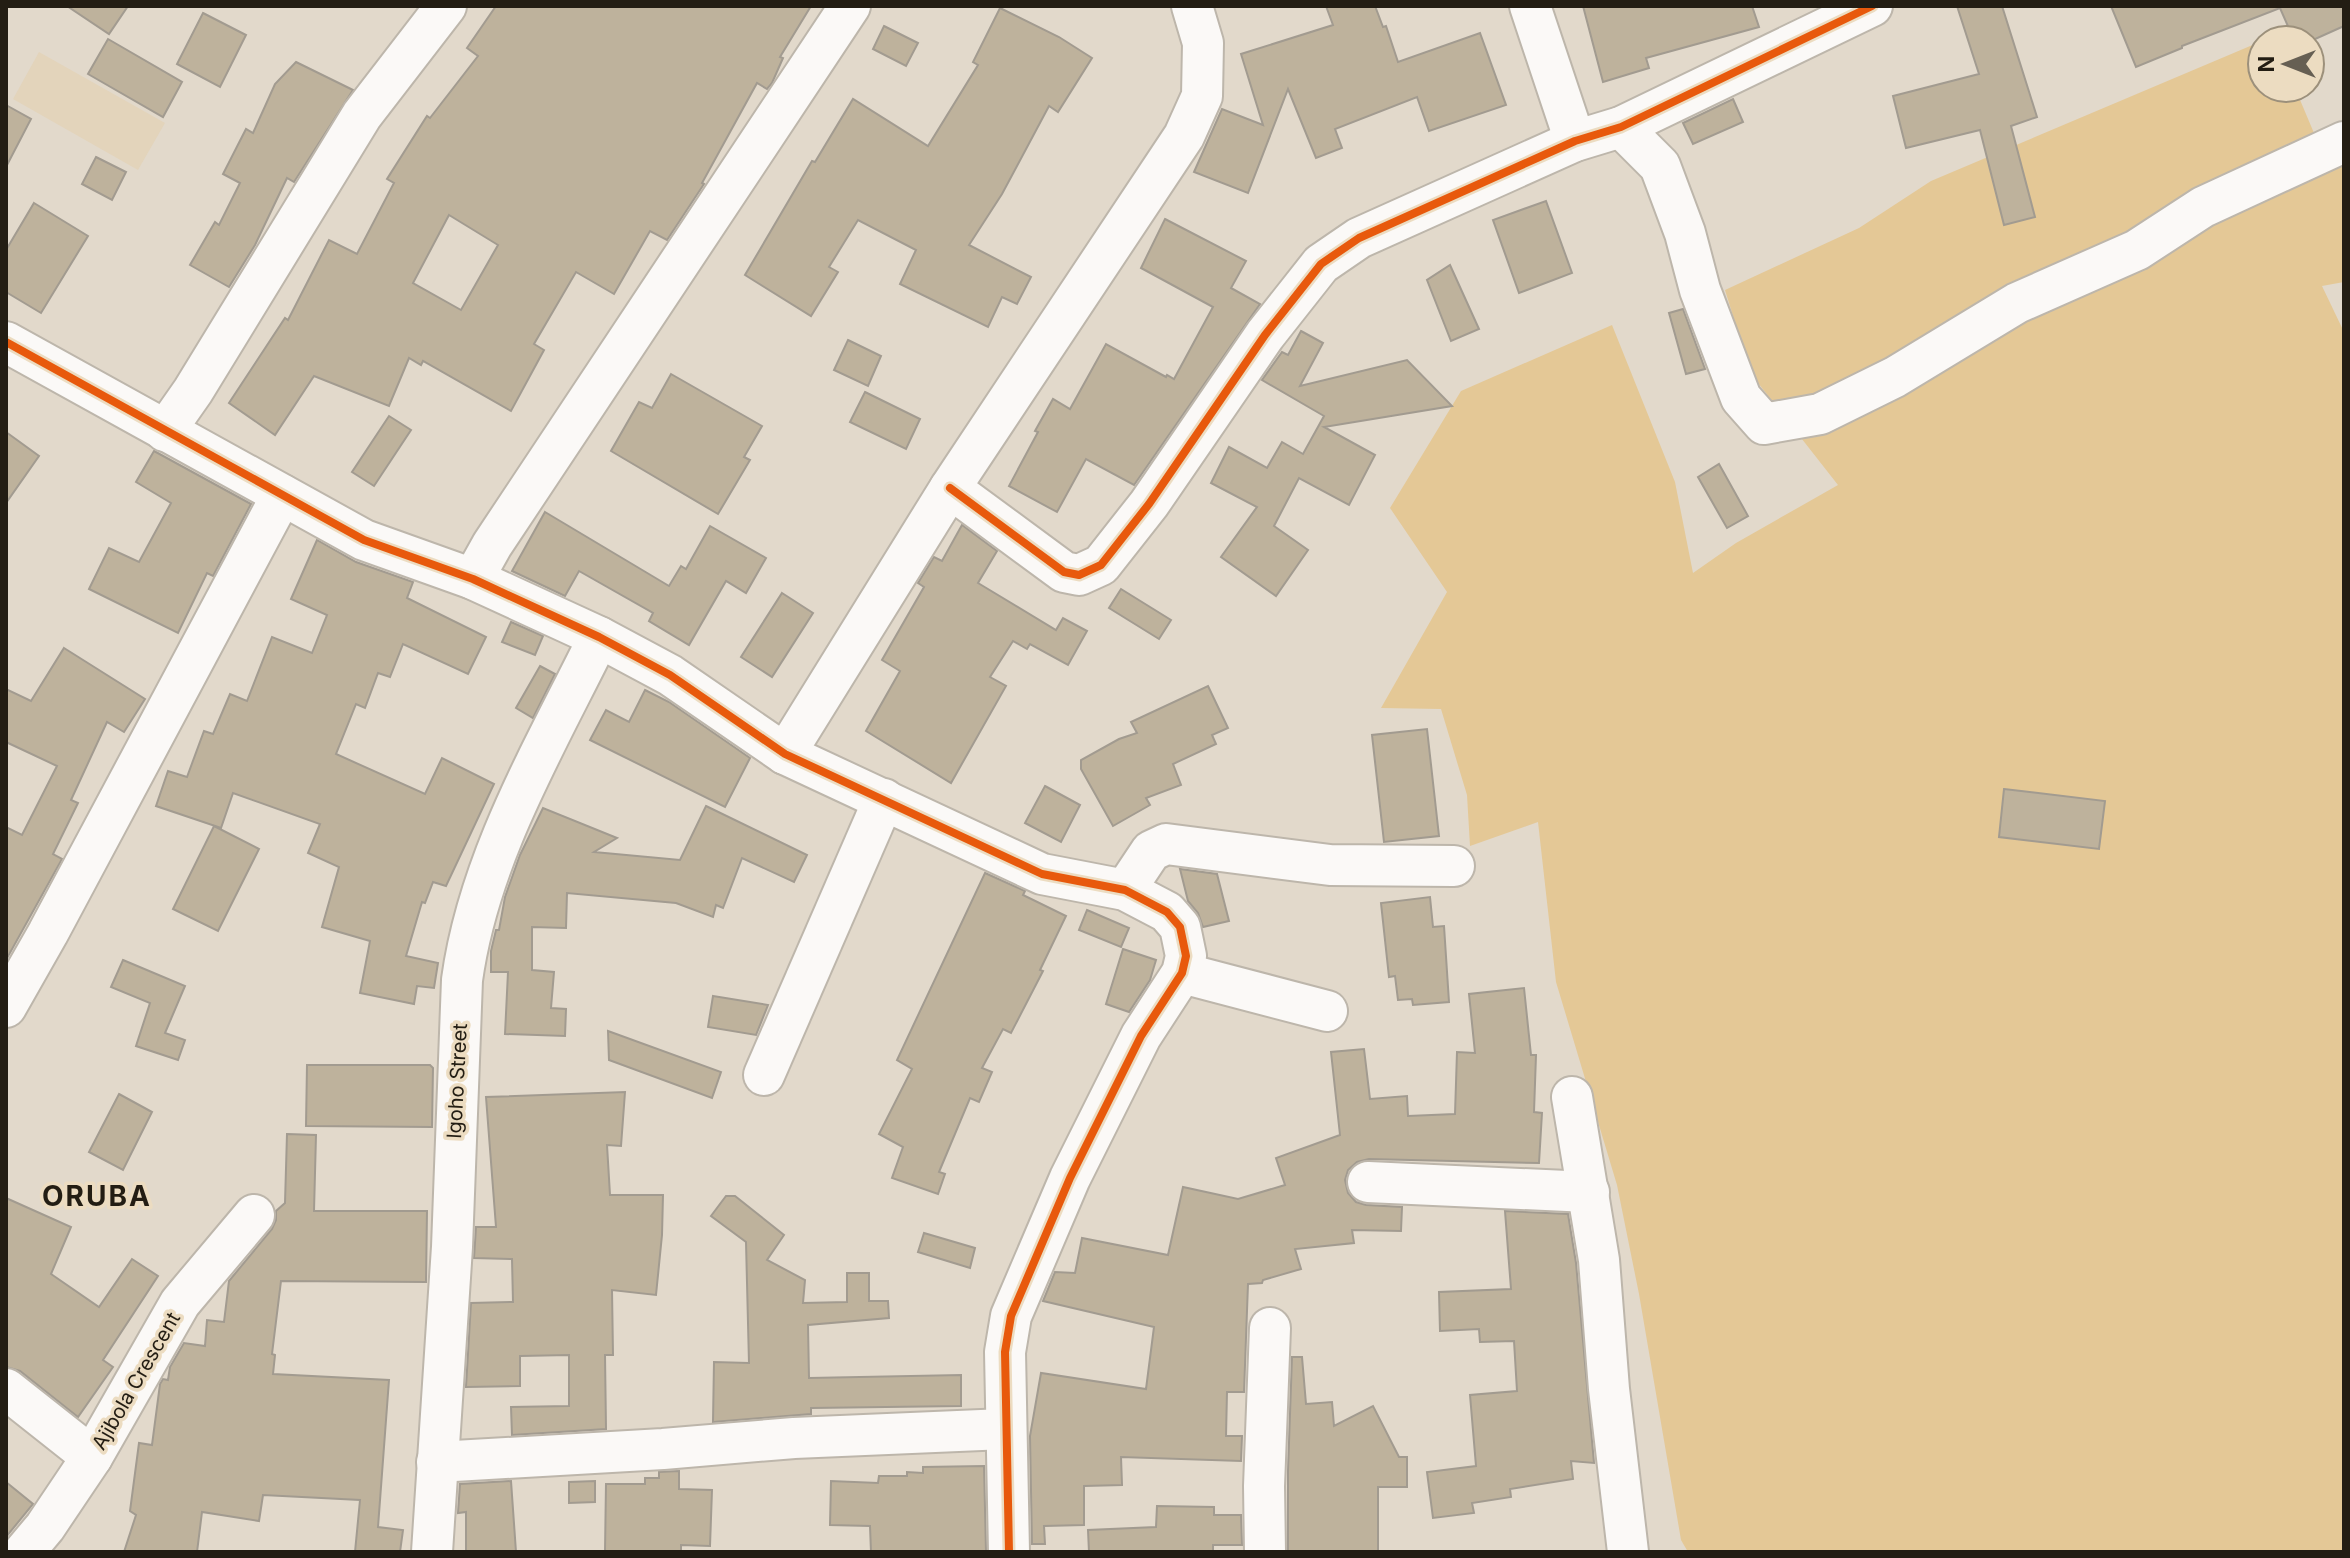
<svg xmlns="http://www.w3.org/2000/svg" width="2350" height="1558" viewBox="0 0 2350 1558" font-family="Inter,sans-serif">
  <rect width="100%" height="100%" fill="#e2d9cb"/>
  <!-- built -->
  <path fill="#e3d4bb" d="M 39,52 L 165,123 L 138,170 L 13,99 Z"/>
  <!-- green -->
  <path fill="#e4c896" d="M 2262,41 L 2262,88 L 2295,88 L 2330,171 L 2344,164 L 2344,282 L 2322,286 L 2344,332 L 2344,1552 L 1688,1552 L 1681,1540 L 1639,1294 L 1617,1185 L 1556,982 L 1538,822 L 1470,846 L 1467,795 L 1441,709 L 1381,708 L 1447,592 L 1390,508 L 1461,391 L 1612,325 L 1675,482 L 1693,573 L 1736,543 L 1838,485 L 1751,374 L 1725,290 L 1859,228 L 1931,181 Z"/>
  <!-- building -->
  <g fill="#beb29c" stroke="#a29b90" stroke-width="2" fill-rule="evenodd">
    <path d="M 67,6 L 128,6 L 109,34 Z"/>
    <path d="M 496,6 L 811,6 L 780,57 L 783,58 L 772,83 L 767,89 L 757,83 L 702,183 L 704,184 L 667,240 L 650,231 L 614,294 L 576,272 L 534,344 L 544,350 L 511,411 L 423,361 L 421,365 L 409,358 L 389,406 L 314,376 L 275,435 L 229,403 L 285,318 L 288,320 L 329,240 L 357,254 L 394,183 L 387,179 L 427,116 L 430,118 L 478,56 L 467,48 ZM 449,215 L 498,245 L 461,310 L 413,283 Z"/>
    <path d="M 1326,6 L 1375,6 L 1383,27 L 1386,26 L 1398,62 L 1480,33 L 1506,105 L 1429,131 L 1417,97 L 1335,129 L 1342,148 L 1316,158 L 1288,89 L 1248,193 L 1194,172 L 1222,109 L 1263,125 L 1241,54 L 1333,25 Z"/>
    <path d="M 1583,6 L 1752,6 L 1759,27 L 1646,58 L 1649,68 L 1603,82 Z"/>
    <path d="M 1957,6 L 2002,6 L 2037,117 L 2011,126 L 2035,217 L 2004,225 L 1980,130 L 1906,148 L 1893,96 L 1979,74 Z"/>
    <path d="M 2111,6 L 2344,6 L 2344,26 L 2313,40 L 2294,40 L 2280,8 L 2182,46 L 2182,48 L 2136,67 Z"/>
    <path d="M 1000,8 L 1059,37 L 1092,58 L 1058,112 L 1049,106 L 1002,194 L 969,245 L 1031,277 L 1017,304 L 1002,297 L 988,327 L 900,284 L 916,250 L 858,220 L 829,267 L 838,272 L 811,316 L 745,275 L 812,161 L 815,162 L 853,99 L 928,146 L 978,65 L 973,62 Z"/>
    <path d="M 203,13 L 246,35 L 220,87 L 177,64 Z"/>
    <path d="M 884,26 L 918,43 L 906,66 L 873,49 Z"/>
    <path d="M 108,39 L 182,82 L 163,117 L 88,74 Z"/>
    <path d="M 296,62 L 353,90 L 294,182 L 287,178 L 255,245 L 229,287 L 190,265 L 215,222 L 219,225 L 240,183 L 223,174 L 246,129 L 253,133 L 275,84 Z"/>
    <path d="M 1733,99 L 1743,122 L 1693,144 L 1683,123 Z"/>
    <path d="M 6,105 L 31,119 L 6,167 Z"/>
    <path d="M 96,157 L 126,172 L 112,200 L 82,184 Z"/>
    <path d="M 1546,201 L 1572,273 L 1519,293 L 1493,220 Z"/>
    <path d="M 34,203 L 88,236 L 41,313 L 6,292 L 6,250 Z"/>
    <path d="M 1165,219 L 1246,261 L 1231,288 L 1260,304 L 1134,485 L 1086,459 L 1057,512 L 1009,486 L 1038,432 L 1035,431 L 1053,399 L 1070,409 L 1106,344 L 1166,377 L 1167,375 L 1174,379 L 1213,307 L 1141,268 Z"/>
    <path d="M 1450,265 L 1479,329 L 1451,341 L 1427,280 Z"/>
    <path d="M 1683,309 L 1705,369 L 1686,374 L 1669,313 Z"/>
    <path d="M 1301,331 L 1323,343 L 1300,386 L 1407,360 L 1452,406 L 1324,427 L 1375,455 L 1349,505 L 1299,478 L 1274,526 L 1308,550 L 1276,596 L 1221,557 L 1257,507 L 1211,483 L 1229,447 L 1267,468 L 1282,442 L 1303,454 L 1324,416 L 1262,380 L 1282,352 L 1288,355 Z"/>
    <path d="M 848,340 L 881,356 L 868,386 L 834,370 Z"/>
    <path d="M 671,374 L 762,426 L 744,457 L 750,460 L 718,514 L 611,451 L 639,402 L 652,408 Z"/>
    <path d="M 865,392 L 920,419 L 906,449 L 850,422 Z"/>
    <path d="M 389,416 L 411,430 L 374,486 L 352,472 Z"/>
    <path d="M 6,432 L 39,456 L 6,503 Z"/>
    <path d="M 154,451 L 251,504 L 213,576 L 207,573 L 178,633 L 89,589 L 109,548 L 139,562 L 171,503 L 136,482 Z"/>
    <path d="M 1719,464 L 1748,516 L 1727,528 L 1698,477 Z"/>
    <path d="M 545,512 L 669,586 L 681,566 L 686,569 L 710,526 L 766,558 L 746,593 L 726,581 L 689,645 L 649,621 L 653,613 L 579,571 L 565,596 L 512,571 Z"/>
    <path d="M 962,525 L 997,551 L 978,583 L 1056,630 L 1063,618 L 1087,631 L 1068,665 L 1030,644 L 1027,649 L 1013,641 L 990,677 L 1006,686 L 951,783 L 866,731 L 900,671 L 882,660 L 924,587 L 918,583 L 934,557 L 942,561 Z"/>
    <path d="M 317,540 L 356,562 L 413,582 L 407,598 L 486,637 L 468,674 L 403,644 L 390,677 L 378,673 L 365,708 L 356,704 L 336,754 L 425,794 L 442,758 L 494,784 L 446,886 L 433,882 L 425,903 L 422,902 L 406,956 L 438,963 L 434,988 L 417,986 L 414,1004 L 360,993 L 370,941 L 322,927 L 339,867 L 308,853 L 320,824 L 233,793 L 221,828 L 156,806 L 168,771 L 187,777 L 204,731 L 213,734 L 230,694 L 247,701 L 272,637 L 312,653 L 327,615 L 291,599 Z"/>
    <path d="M 1121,589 L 1171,620 L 1159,639 L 1109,608 Z"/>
    <path d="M 782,593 L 813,613 L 772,677 L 741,657 Z"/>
    <path d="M 511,622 L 543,636 L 535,655 L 502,642 Z"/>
    <path d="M 64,648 L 145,699 L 124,732 L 107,722 L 71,800 L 78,803 L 53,854 L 62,859 L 6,960 L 6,827 L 22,835 L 57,766 L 6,742 L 6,689 L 31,701 Z"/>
    <path d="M 540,666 L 555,674 L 533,718 L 516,708 Z"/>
    <path d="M 1208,686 L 1228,728 L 1212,735 L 1216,744 L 1173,764 L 1181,785 L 1146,798 L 1150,805 L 1113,826 L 1081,769 L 1081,760 L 1119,739 L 1137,733 L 1131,722 Z"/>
    <path d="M 645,690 L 669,702 L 750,758 L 725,807 L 590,740 L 606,710 L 629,722 Z"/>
    <path d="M 1427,729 L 1439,836 L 1384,842 L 1372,735 Z"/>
    <path d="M 1045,786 L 1080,805 L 1061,842 L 1025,823 Z"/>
    <path d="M 2004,789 L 2105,801 L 2099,849 L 1999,837 Z"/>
    <path d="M 706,806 L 807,855 L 794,882 L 742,858 L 723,908 L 716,905 L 713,917 L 676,903 L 567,893 L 566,928 L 532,927 L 532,970 L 554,972 L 551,1008 L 566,1009 L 565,1036 L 505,1034 L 508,972 L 491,972 L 491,951 L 496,930 L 499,930 L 505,897 L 520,855 L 543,808 L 617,838 L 594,852 L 680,860 Z"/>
    <path d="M 214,826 L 259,849 L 218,931 L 173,909 Z"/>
    <path d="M 1180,869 L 1217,874 L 1229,921 L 1203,927 L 1198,913 L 1188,901 Z"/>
    <path d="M 985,873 L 1025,891 L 1023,895 L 1066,916 L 1040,970 L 1043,971 L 1011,1033 L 1003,1029 L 982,1068 L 992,1072 L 979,1102 L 970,1098 L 939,1172 L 945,1174 L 938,1194 L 892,1178 L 903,1147 L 879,1134 L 912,1069 L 897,1060 Z"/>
    <path d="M 1430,897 L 1433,927 L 1444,926 L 1449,1002 L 1413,1005 L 1412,999 L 1398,1000 L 1395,976 L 1389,977 L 1381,903 Z"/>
    <path d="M 1087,910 L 1129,928 L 1121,947 L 1079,930 Z"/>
    <path d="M 1123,949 L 1156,960 L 1150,980 L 1129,1012 L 1106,1004 Z"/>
    <path d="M 123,960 L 185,986 L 165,1033 L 185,1040 L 178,1060 L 136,1046 L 150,1003 L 111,987 Z"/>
    <path d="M 1524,988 L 1531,1055 L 1536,1055 L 1534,1112 L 1542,1113 L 1539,1163 L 1369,1159 L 1357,1162 L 1348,1170 L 1345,1180 L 1348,1193 L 1356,1202 L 1366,1205 L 1402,1207 L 1401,1231 L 1352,1230 L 1354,1243 L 1295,1249 L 1301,1269 L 1263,1280 L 1262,1283 L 1248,1284 L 1244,1392 L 1227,1392 L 1226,1436 L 1242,1436 L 1241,1461 L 1121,1457 L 1122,1485 L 1084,1486 L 1084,1525 L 1044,1526 L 1045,1544 L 1032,1544 L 1030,1436 L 1041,1373 L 1146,1389 L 1154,1327 L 1043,1301 L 1055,1272 L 1075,1273 L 1082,1238 L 1168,1255 L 1183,1187 L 1238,1199 L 1285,1185 L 1276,1158 L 1340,1135 L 1331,1052 L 1364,1049 L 1370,1099 L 1407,1096 L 1408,1116 L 1455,1114 L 1457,1052 L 1475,1053 L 1469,994 Z"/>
    <path d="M 713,996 L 768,1005 L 756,1035 L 708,1027 Z"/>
    <path d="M 608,1031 L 721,1072 L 712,1098 L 609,1060 Z"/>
    <path d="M 307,1065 L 430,1065 L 433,1068 L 432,1127 L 306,1126 Z"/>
    <path d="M 625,1092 L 621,1146 L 607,1145 L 610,1195 L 663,1195 L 662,1235 L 656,1295 L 612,1290 L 613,1355 L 605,1355 L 606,1429 L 512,1435 L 511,1407 L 569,1406 L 569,1355 L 520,1356 L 520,1386 L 466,1387 L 471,1303 L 513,1302 L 512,1259 L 474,1258 L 476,1227 L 496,1227 L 486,1097 Z"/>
    <path d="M 119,1094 L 152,1112 L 123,1170 L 89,1152 Z"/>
    <path d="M 287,1134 L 316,1135 L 314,1211 L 427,1211 L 426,1282 L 281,1281 L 272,1354 L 275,1355 L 273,1374 L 389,1380 L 378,1527 L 403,1530 L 400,1552 L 355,1552 L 360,1500 L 263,1495 L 259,1521 L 202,1512 L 197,1552 L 124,1552 L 136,1515 L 130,1511 L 139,1443 L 152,1445 L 160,1384 L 163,1379 L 168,1380 L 170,1367 L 184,1343 L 205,1346 L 207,1320 L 224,1322 L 229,1281 L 272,1229 L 276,1220 L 276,1211 L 285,1203 Z"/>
    <path d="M 726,1196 L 735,1196 L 784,1235 L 767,1260 L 805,1280 L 803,1303 L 847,1302 L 847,1273 L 869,1273 L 869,1301 L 888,1301 L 889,1318 L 808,1325 L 809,1378 L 961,1375 L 961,1406 L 811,1408 L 811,1414 L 713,1422 L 714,1362 L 749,1363 L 746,1242 L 711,1216 Z"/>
    <path d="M 6,1198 L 71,1227 L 51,1274 L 99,1307 L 132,1259 L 158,1276 L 103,1360 L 113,1367 L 78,1417 L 20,1371 L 6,1367 Z"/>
    <path d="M 1505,1211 L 1568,1214 L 1576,1263 L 1594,1463 L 1571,1461 L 1573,1479 L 1510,1489 L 1511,1497 L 1472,1503 L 1474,1513 L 1433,1518 L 1427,1472 L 1476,1466 L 1470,1395 L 1517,1391 L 1514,1341 L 1480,1342 L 1479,1329 L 1440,1331 L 1439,1292 L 1511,1289 Z"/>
    <path d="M 924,1233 L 975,1248 L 970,1268 L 918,1252 Z"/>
    <path d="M 1292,1357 L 1302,1357 L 1306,1404 L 1332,1402 L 1334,1426 L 1373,1406 L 1399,1457 L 1407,1457 L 1407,1487 L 1378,1487 L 1378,1552 L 1288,1552 L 1288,1471 Z"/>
    <path d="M 984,1466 L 986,1552 L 871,1552 L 870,1526 L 830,1525 L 831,1481 L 878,1483 L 879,1476 L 907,1476 L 907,1472 L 923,1473 L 923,1467 Z"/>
    <path d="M 679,1471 L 679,1489 L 712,1490 L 710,1546 L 681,1545 L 681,1552 L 605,1552 L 606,1484 L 645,1484 L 645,1478 L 659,1478 L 659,1472 Z"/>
    <path d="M 511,1481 L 516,1552 L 466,1552 L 466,1512 L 458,1513 L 460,1484 Z"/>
    <path d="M 595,1481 L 595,1502 L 569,1503 L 569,1482 Z"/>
    <path d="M 6,1482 L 33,1504 L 6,1537 Z"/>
    <path d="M 1157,1506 L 1214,1507 L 1214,1515 L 1241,1515 L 1242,1545 L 1213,1545 L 1213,1552 L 1089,1552 L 1088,1530 L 1156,1527 Z"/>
  </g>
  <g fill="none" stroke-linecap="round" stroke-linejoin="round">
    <!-- minor casing -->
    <g stroke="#bdb6ab" stroke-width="44">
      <g id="minor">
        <path d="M 1530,6 L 1575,141"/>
        <path d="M 1621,127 L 1660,166 L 1685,233 L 1700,290 L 1741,398 L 1764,424 L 1820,414 L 1895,377 L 2017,303 L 2137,250 L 2203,207 L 2344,142"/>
        <path d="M 6,342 L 364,540 L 473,579 L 599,637 L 670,675 L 785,754 L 1042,874 L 1125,890 L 1167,912 L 1180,927 L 1186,956 L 1182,973 L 1141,1036 L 1070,1178 L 1011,1316 L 1005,1352 L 1009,1552"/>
        <path d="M 165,431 L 193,391 L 362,115 L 446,6"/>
        <path d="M 950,488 L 1064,572 L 1079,575 L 1101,565 L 1149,504 L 1265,335 L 1321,264 L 1359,238 L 1575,141 L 1621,127 L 1872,6"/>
        <path d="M 473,579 L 492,545 L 850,6"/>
        <path d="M 785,754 L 950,488 L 1184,136 L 1202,96 L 1203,43 L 1192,6"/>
        <path d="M 1125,890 L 1151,851 L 1166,844 L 1330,865 L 1454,866"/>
        <path d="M 1182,973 L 1327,1011"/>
        <path d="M 6,1007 L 48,933 L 282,495"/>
        <path d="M 764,1075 L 884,799"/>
        <path d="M 1572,1097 L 1599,1260 L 1609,1389 L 1628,1552"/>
        <path d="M 1368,1182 L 1589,1192"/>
        <path d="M 6,1389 L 92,1457"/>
        <path d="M 437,1462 L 663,1449 L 794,1438 L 1005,1429"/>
        <path d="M 24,1552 L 45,1527 L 92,1457 L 180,1303 L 254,1215"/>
        <path d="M 432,1552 L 452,1247 L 462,980 C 479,857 545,747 599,637"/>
        <path d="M 1265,1552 L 1264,1486 L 1270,1328"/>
      </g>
    </g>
    <!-- minor -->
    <use href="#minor" stroke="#fbf9f7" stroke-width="40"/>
    <!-- cycleway casing -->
    <g stroke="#ecdcc1" stroke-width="13">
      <g id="cycleway">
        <path d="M 6,342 L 364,540 L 473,579 L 599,637 L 670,675 L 785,754 L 1042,874 L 1125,890 L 1167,912 L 1180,927 L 1186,956 L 1182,973 L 1141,1036 L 1070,1178 L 1011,1316 L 1005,1352 L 1009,1552"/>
        <path d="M 950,488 L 1064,572 L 1079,575 L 1101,565 L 1149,504 L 1265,335 L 1321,264 L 1359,238 L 1575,141 L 1621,127 L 1872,6"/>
      </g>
    </g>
    <!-- cycleway -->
    <use href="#cycleway" stroke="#e8590c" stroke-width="8"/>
  </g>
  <g text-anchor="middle" stroke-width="7" stroke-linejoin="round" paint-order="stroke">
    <!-- street labels -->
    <g font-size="20" fill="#231d13" stroke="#ecdcc1">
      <text transform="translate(457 1081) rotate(-87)" y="7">Igoho Street</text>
      <text transform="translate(136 1381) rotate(-60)" y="7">Ajibola Crescent</text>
    </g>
    <!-- district labels -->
    <g font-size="28" font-weight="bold" letter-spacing="2" fill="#231d13" stroke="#ecdcc1">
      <text x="97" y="1206">ORUBA</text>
    </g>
  </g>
  <!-- border -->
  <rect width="2350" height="1558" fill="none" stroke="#231d13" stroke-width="16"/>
  <!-- north arrow -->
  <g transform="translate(2286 64) rotate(270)"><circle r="38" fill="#ecdcc1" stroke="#9c907b" stroke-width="2"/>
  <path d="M0-6L14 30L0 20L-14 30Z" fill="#665f53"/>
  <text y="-12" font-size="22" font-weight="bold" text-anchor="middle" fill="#231d13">N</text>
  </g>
</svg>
